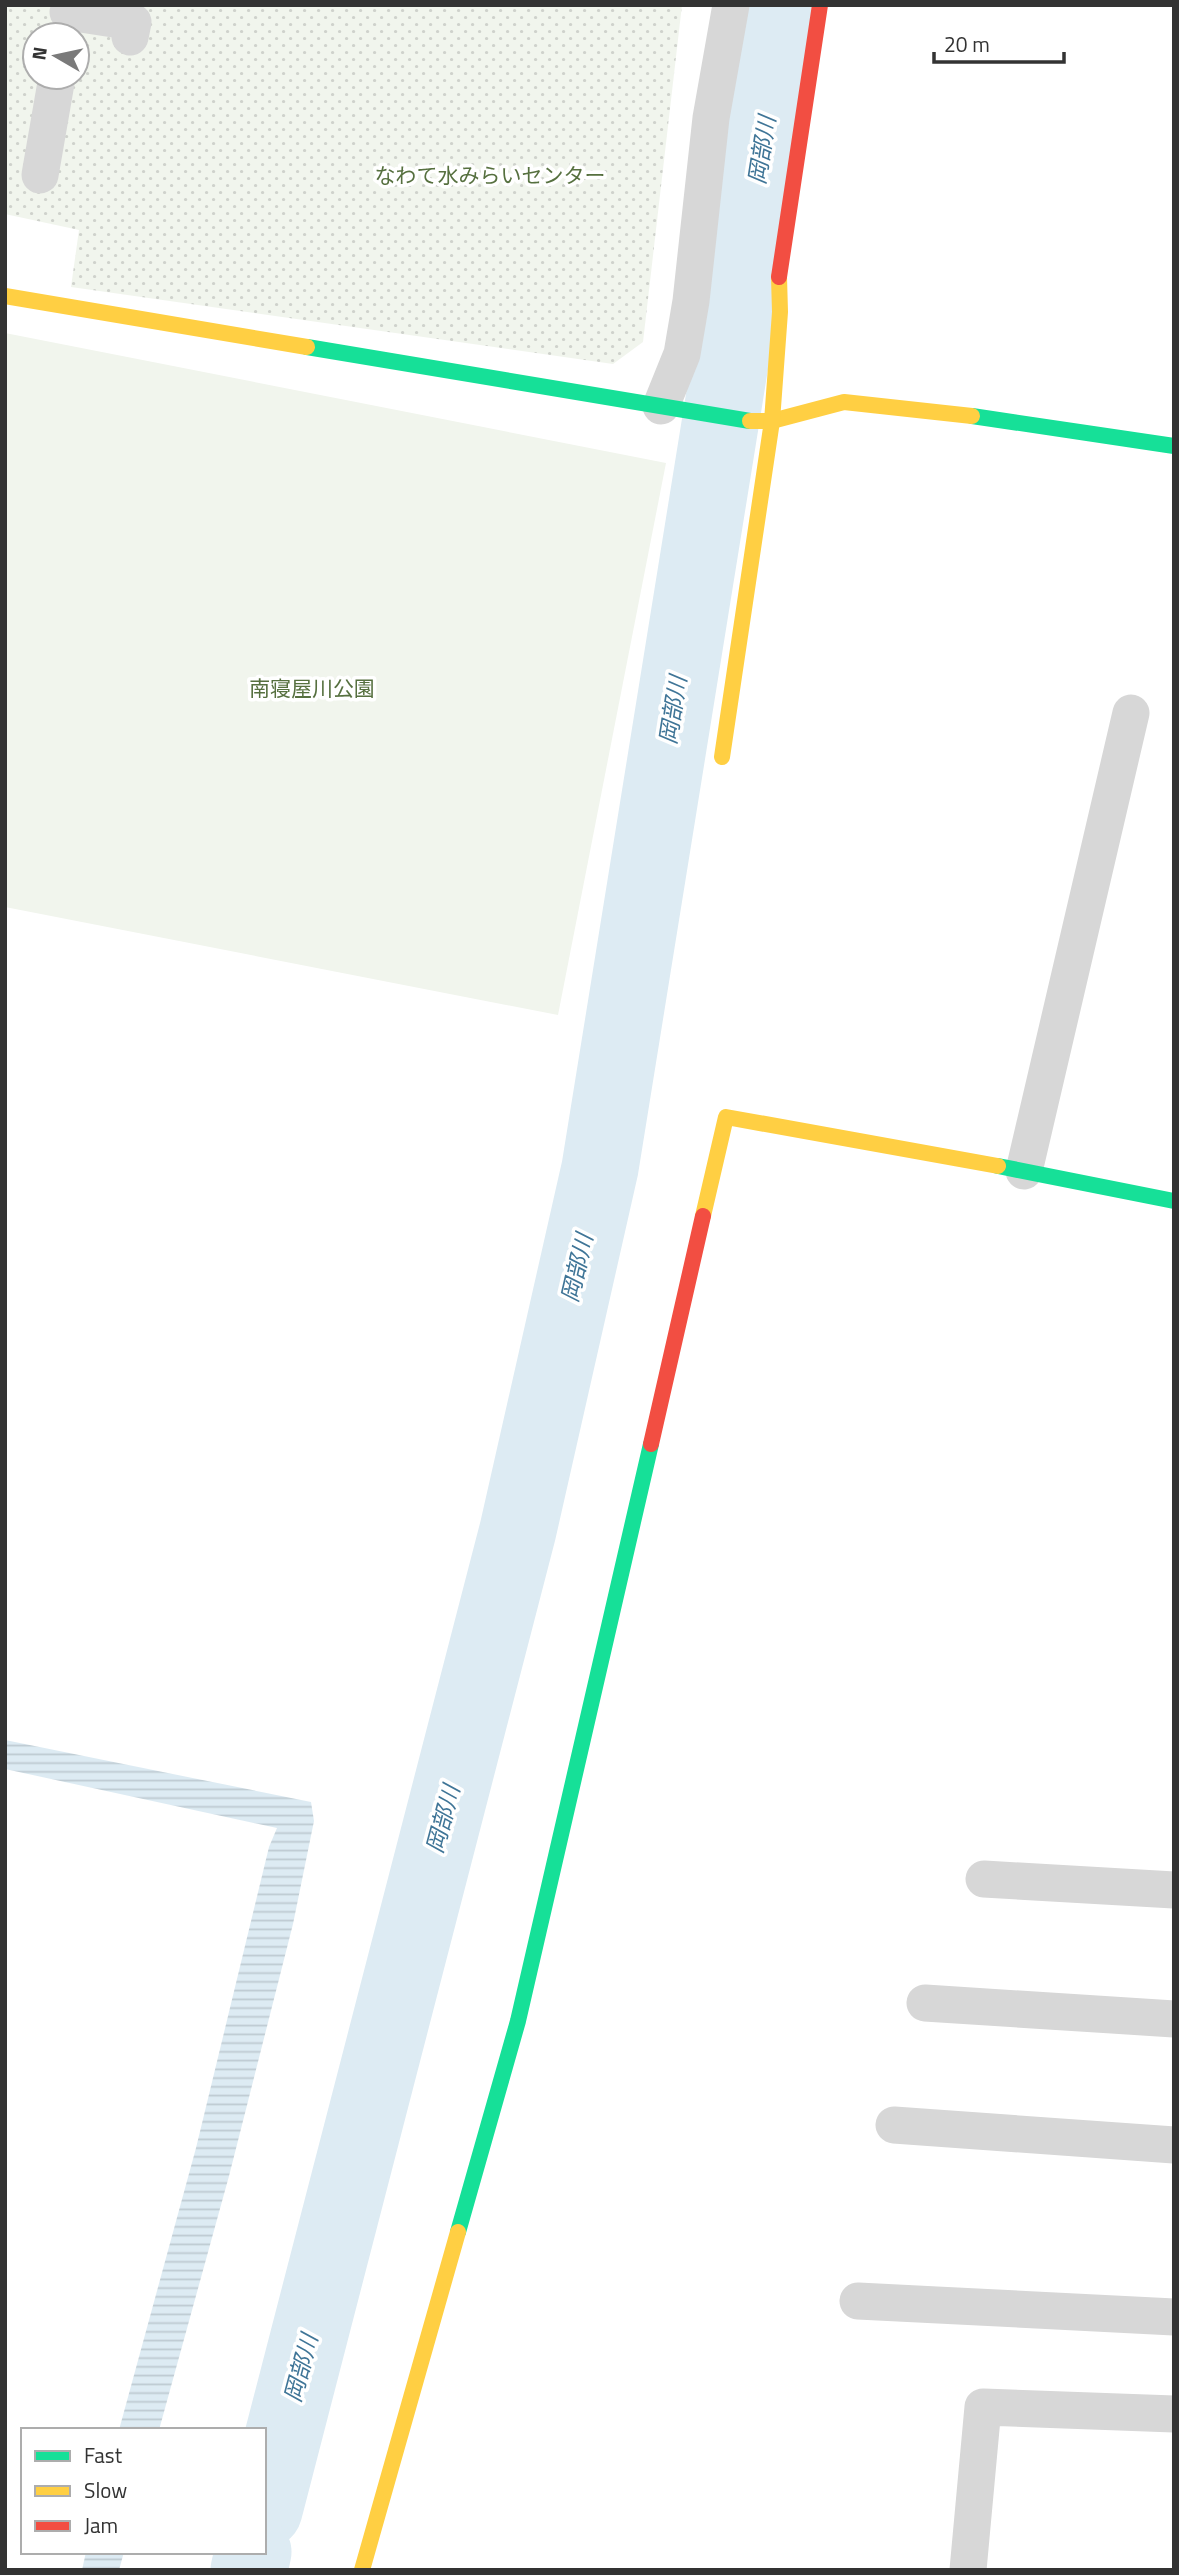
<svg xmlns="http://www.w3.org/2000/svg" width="1179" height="2575" viewBox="0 0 1179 2575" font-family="'Titillium Web','Noto Sans JP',sans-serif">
  <defs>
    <pattern id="grass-dots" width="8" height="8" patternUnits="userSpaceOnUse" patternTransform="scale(1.75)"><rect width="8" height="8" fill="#f1f5ed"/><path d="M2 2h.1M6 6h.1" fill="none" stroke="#cfd2cc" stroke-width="1.8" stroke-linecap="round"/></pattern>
    <pattern id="water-rules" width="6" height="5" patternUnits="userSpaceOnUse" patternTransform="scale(1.75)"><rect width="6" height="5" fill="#ddebf3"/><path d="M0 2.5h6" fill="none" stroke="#becad1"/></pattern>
  </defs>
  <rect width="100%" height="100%" fill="#fff"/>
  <!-- grass -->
  <path fill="url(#grass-dots)" fill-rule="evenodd" d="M 5,5 L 682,5 L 643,342 L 613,364 L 71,287 L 79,230 L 5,214 ZM 35,35 L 77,35 L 77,77 L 35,77 Z"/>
  <!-- garden -->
  <path fill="#f1f5ed" d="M 5,333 L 666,463 L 558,1015 L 5,907 Z"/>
  <!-- water -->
  <g fill="url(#water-rules)">
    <path d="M 5,1740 L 311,1802 L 314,1821 L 293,1924 L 229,2176 L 159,2430 L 119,2430 L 196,2148 L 269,1847 L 277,1828 L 5,1769 Z"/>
    <path d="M 86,2552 L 124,2552 L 119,2570 L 82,2570 Z"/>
  </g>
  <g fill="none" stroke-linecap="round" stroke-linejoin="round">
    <!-- river -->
    <g stroke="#ddebf3" stroke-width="77">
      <path d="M 264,2510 L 518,1530 L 600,1168 L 740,301 L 785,5"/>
      <path d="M 249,2570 L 253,2552"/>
    </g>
    <!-- street -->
    <g stroke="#d7d7d7" stroke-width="37">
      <path d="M 68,12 L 133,22 L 130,37"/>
      <path d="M 40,175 L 57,77"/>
      <path d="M 661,406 L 682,354 L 691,301 L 711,118 L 731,5"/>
      <path d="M 1024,1171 L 1131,713"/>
      <path d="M 984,1879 L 1174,1890"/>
      <path d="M 925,2003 L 1174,2019"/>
      <path d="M 894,2125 L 1174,2145"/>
      <path d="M 858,2301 L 1174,2317"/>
      <path d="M 968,2570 L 983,2407 L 1174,2414"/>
    </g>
    <!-- fast -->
    <g stroke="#16e098" stroke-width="16">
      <path d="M 307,347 L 750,421"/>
      <path d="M 972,416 L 1174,446"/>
      <path d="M 998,1166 L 1174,1201"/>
      <path d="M 458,2232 L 518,2021 L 651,1444"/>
    </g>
    <!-- slow -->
    <g stroke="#ffcf43" stroke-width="16">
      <path d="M 5,296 L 307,347"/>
      <path d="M 750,421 L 772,421 L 844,402 L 972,416"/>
      <path d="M 722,757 L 772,421 L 780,312 L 779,277"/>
      <path d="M 703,1216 L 726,1117 L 998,1166"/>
      <path d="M 362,2570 L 458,2232"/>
    </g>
    <!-- jam -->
    <g stroke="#f24e42" stroke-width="16">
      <path d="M 779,277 L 820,5"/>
      <path d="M 651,1444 L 703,1216"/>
    </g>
  </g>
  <g text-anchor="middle" stroke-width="7" stroke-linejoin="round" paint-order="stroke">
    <!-- park labels -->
    <g font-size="21" fill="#56703f" stroke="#fff">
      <text x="490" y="183">なわて水みらいセンター</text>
      <text x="312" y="696">南寝屋川公園</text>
    </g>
    <!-- water labels -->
    <g font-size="23" font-style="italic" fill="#3f7597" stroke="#fff">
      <text transform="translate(762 150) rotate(-81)" y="8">岡部川</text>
      <text transform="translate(673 710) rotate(-81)" y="8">岡部川</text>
      <text transform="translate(577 1268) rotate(-77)" y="8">岡部川</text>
      <text transform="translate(443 1819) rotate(-75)" y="8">岡部川</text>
      <text transform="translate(301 2368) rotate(-75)" y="8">岡部川</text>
    </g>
  </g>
  <!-- border -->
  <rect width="1179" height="2575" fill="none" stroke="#333333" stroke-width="14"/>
  <!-- legend -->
  <rect x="21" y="2428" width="245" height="126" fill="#ffffff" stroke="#adadad" stroke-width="2"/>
  <rect x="35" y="2451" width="35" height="10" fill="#16e098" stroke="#adadad" stroke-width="2"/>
  <text x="84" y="2463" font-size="21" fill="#333333">Fast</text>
  <rect x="35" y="2486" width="35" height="10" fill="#ffcf43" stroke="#adadad" stroke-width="2"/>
  <text x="84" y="2498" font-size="21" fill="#333333">Slow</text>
  <rect x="35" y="2521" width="35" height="10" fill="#f24e42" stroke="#adadad" stroke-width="2"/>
  <text x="84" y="2533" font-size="21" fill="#333333">Jam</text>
  <!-- north arrow -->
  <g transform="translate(56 56) rotate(279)"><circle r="33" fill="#ffffff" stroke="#adadad" stroke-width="2"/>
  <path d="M0-5L12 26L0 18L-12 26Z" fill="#7a7a7a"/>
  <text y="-10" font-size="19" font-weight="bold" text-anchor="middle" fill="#333333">N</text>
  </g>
  <!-- scale -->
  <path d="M934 52v10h130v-10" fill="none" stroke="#333333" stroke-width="3.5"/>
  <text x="944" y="52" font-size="21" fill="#333333" stroke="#ffffff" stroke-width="5" paint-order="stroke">20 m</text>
</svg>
